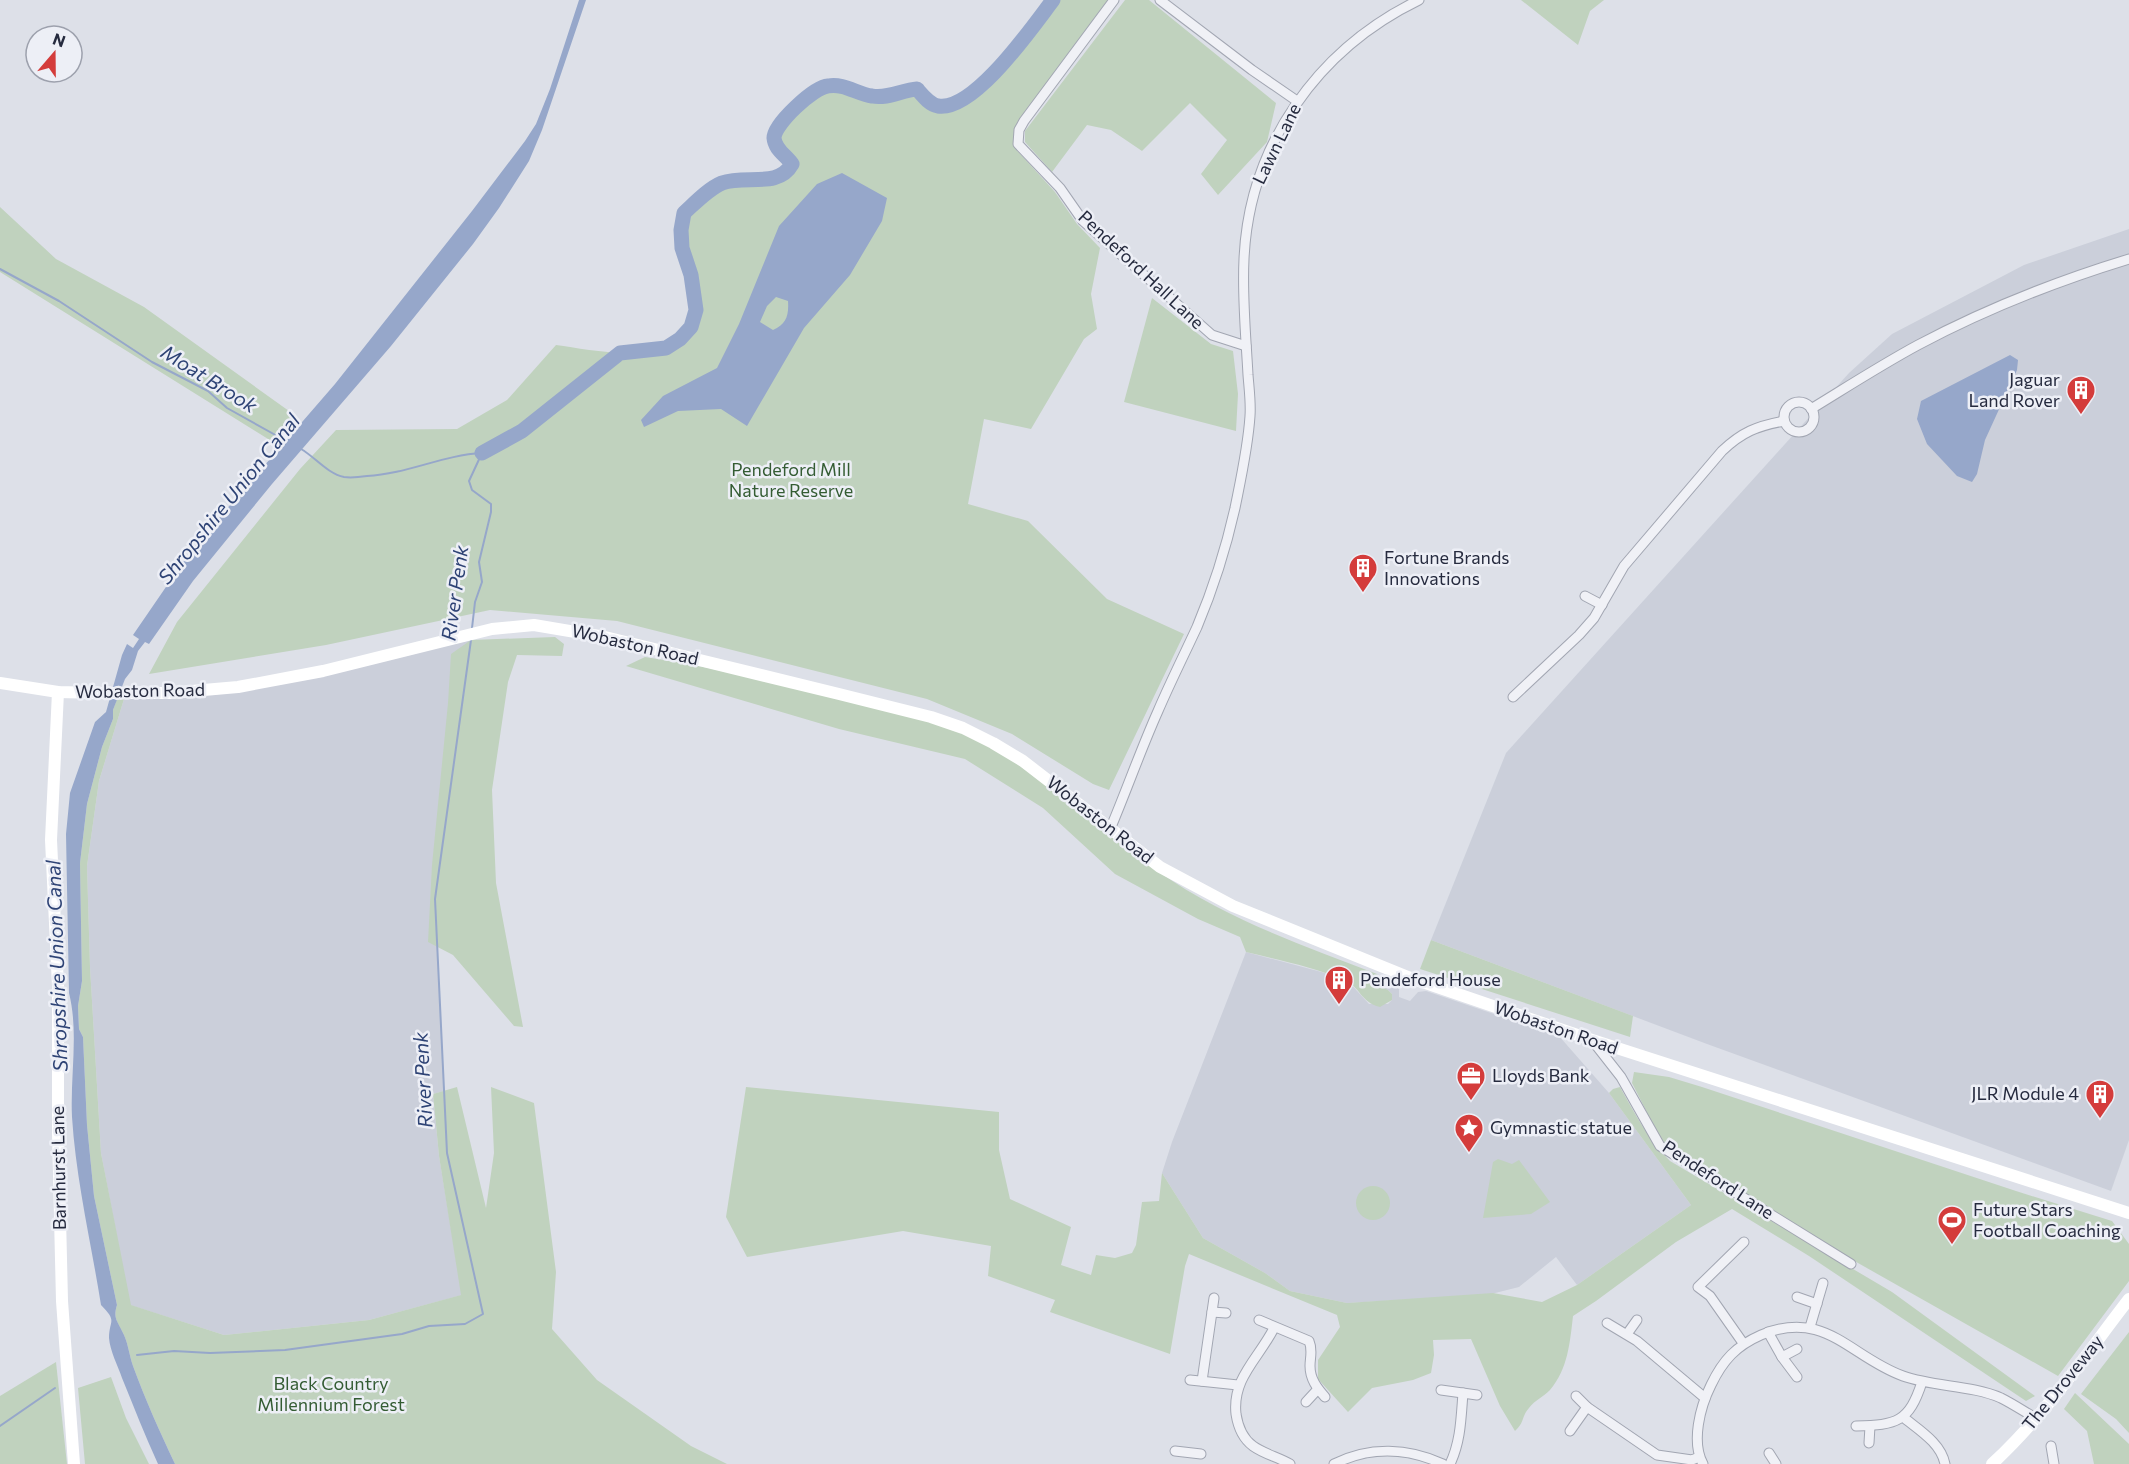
<svg xmlns="http://www.w3.org/2000/svg" width="2129" height="1464" viewBox="0 0 2129 1464" font-family="Commissioner,sans-serif">
  <rect width="100%" height="100%" fill="#dde0e8"/>
  <!-- built -->
  <g fill="#cbcfda">
    <path d="M 2129,229 L 2129,1140 L 2111,1191 L 1707,1044 L 1431,940 L 1506,753 L 1849,373 L 1892,334 L 2024,265 Z"/>
    <path d="M 471,640 L 435,899 L 444,1091 L 433,1094 L 439,1156 L 462,1295 L 369,1320 L 224,1335 L 130,1305 L 101,1153 L 90,967 L 87,866 L 99,781 L 124,699 L 215,695 L 310,678 Z"/>
    <path d="M 1246,952 L 1329,974 L 1348,981 L 1369,1004 L 1388,1004 L 1392,1000 L 1392,994 L 1388,990 L 1382,987 L 1377,974 L 1395,985 L 1399,989 L 1399,997 L 1410,1001 L 1418,992 L 1426,991 L 1559,1036 L 1609,1093 L 1691,1205 L 1577,1285 L 1556,1257 L 1519,1287 L 1487,1295 L 1347,1303 L 1290,1291 L 1265,1273 L 1203,1238 L 1162,1173 L 1172,1142 Z"/>
  </g>
  <!-- green -->
  <g fill="#c0d2be">
    <path d="M 1053,0 L 1108,0 L 1018,121 L 1014,131 L 1014,147 L 1055,192 L 1077,224 L 1100,248 L 1091,294 L 1097,329 L 1084,339 L 1031,429 L 984,419 L 968,504 L 1028,521 L 1107,599 L 1184,634 L 1109,790 L 1093,784 L 1012,734 L 927,699 L 617,621 L 490,610 L 326,645 L 149,674 L 177,622 L 300,469 L 336,430 L 457,429 L 507,400 L 556,345 C 593,350 657,365 685,333 C 691,327 696,317 696,308 C 696,298 694,286 691,276 C 686,252 677,238 684,213 C 695,203 708,189 722,183 C 745,174 779,189 792,164 C 786,154 775,149 775,138 C 774,124 813,89 826,86 C 842,82 856,93 871,96 C 886,99 902,90 917,89 C 923,96 929,104 938,106 C 974,112 1033,26 1053,0 Z"/>
    <path d="M 1125,0 L 1149,0 L 1276,103 L 1267,142 L 1218,195 L 1201,174 L 1227,140 L 1190,103 L 1142,151 L 1111,130 L 1087,125 L 1052,172 L 1025,142 L 1025,131 Z"/>
    <path d="M 1521,0 L 1604,0 L 1590,11 L 1578,45 Z"/>
    <path d="M 0,207 L 56,259 L 144,307 L 296,416 L 281,447 L 0,272 Z"/>
    <path d="M 1152,298 L 1211,344 L 1233,351 L 1238,394 L 1236,431 L 1124,402 Z"/>
    <path d="M 555,637 L 564,644 L 562,656 L 517,655 L 508,682 L 492,790 L 496,883 L 523,1027 L 514,1026 L 453,955 L 428,942 L 432,865 L 448,703 L 451,654 L 471,640 Z"/>
    <path d="M 645,657 C 716,667 788,686 858,703 C 893,712 931,717 963,733 C 1036,767 1093,826 1159,872 C 1226,919 1302,945 1377,974 L 1382,987 L 1388,990 L 1392,994 L 1392,1000 L 1380,1007 C 1360,1002 1360,986 1344,980 C 1314,967 1279,960 1246,952 L 1240,937 L 1198,919 L 1115,874 L 1043,808 L 965,759 L 839,729 L 626,666 Z"/>
    <path d="M 117,699 L 124,699 L 99,781 L 87,866 L 90,967 L 101,1153 L 131,1305 L 224,1335 L 369,1320 L 461,1295 L 439,1156 L 433,1094 L 457,1087 L 486,1208 L 494,1153 L 491,1087 L 534,1103 L 556,1272 L 552,1329 L 597,1380 L 691,1446 L 727,1464 L 175,1464 C 160,1432 145,1399 133,1366 C 129,1355 128,1341 122,1331 C 117,1321 113,1317 117,1305 L 94,1196 L 87,1125 L 83,1037 L 79,1029 L 78,1006 L 82,981 L 80,863 L 87,804 L 102,747 L 113,719 L 113,710 Z"/>
    <path d="M 1431,940 L 1633,1016 L 1630,1037 L 1420,969 Z"/>
    <path d="M 1634,1072 L 1669,1077 L 1702,1087 L 2016,1191 L 2112,1221 L 2129,1244 L 2129,1281 L 2058,1376 L 1858,1263 L 1662,1142 L 1632,1083 Z"/>
    <path d="M 746,1087 L 999,1112 L 999,1150 L 1010,1199 L 1071,1227 L 1061,1265 L 1091,1275 L 1096,1255 L 1115,1258 L 1132,1253 L 1136,1245 L 1142,1202 L 1159,1201 L 1162,1173 L 1203,1238 L 1265,1273 L 1290,1291 L 1347,1303 L 1493,1293 L 1542,1302 L 1577,1285 L 1691,1205 L 1609,1093 L 1613,1089 L 1620,1087 C 1635,1114 1648,1139 1670,1161 L 1892,1292 L 2035,1396 L 2026,1401 L 1809,1256 L 1732,1209 L 1676,1242 L 1596,1301 L 1573,1316 C 1570,1342 1568,1369 1550,1390 C 1543,1397 1535,1400 1529,1408 C 1521,1417 1525,1422 1515,1431 L 1500,1406 L 1471,1339 L 1433,1340 L 1434,1355 L 1431,1373 L 1413,1380 L 1372,1388 L 1348,1412 L 1318,1379 L 1318,1360 L 1340,1327 L 1337,1315 L 1189,1254 L 1185,1266 L 1170,1354 L 1050,1312 L 1055,1300 L 988,1276 L 991,1246 L 903,1231 L 747,1257 L 726,1217 Z"/>
    <path d="M 1498,1159 L 1512,1164 L 1519,1160 L 1550,1202 L 1531,1214 L 1483,1218 L 1493,1162 Z"/>
    <circle cx="1373" cy="1203" r="17"/>
    <path d="M 2129,1332 L 2129,1433 L 2116,1419 L 2081,1394 Z"/>
    <path d="M 56,1362 L 67,1464 L 0,1464 L 0,1396 Z"/>
    <path d="M 111,1377 L 126,1418 L 149,1464 L 85,1464 L 78,1388 Z"/>
    <path d="M 2075,1393 L 2129,1444 L 2129,1464 L 2094,1464 L 2087,1431 L 2064,1409 Z"/>
  </g>
  <!-- water -->
  <g fill="#96a7ca" fill-rule="evenodd">
    <path d="M 579,0 L 586,0 L 542,130 L 529,161 L 499,208 L 473,244 L 391,346 L 272,484 L 193,581 L 149,644 L 145,642 L 138,651 L 132,670 L 125,679 L 113,710 L 113,719 L 102,747 L 87,804 L 80,863 L 82,981 L 78,1006 L 79,1029 L 83,1037 L 87,1125 L 94,1196 L 117,1305 C 113,1318 117,1320 122,1331 C 128,1341 129,1355 133,1366 C 145,1399 160,1432 175,1464 L 158,1464 C 145,1436 134,1407 122,1378 C 118,1366 110,1351 109,1338 C 109,1320 118,1322 101,1305 C 91,1242 76,1180 72,1117 C 70,1076 79,1033 69,993 L 66,834 L 70,793 L 95,722 L 106,712 L 122,655 L 127,644 L 133,648 L 139,639 L 133,635 L 192,549 L 335,384 L 472,211 L 525,141 L 536,124 L 550,89 Z"/>
    <path d="M 842,173 L 887,198 L 882,221 L 850,275 L 804,328 L 747,426 L 721,409 L 678,411 L 644,427 L 641,420 L 663,396 L 717,368 L 739,324 L 779,226 L 817,184 ZM 776,297 L 788,301 C 789,316 786,324 773,330 L 760,322 L 767,306 Z"/>
    <path d="M 2010,355 L 2018,360 L 2017,370 L 1985,440 L 1977,474 L 1972,482 L 1957,476 L 1927,444 L 1917,419 L 1921,401 Z"/>
  </g>
  <g fill="none" stroke-linecap="round" stroke-linejoin="round">
    <!-- stream -->
    <g stroke="#96a7ca" stroke-width="2">
      <path d="M 0,269 L 59,301 L 152,362 L 208,391 L 227,408 L 288,442"/>
      <path d="M 301,449 C 315,457 328,474 344,477 C 351,478 360,477 367,476 C 407,474 443,455 482,453"/>
      <path d="M 472,628 L 475,602 L 482,582 L 479,562 L 491,512 L 491,504 L 472,490 L 469,481 L 482,453"/>
      <path d="M 137,1355 L 174,1351 L 210,1353 L 285,1350 L 402,1334 L 429,1326 L 465,1324 L 483,1314 L 447,1153 L 435,899 L 471,640"/>
      <path d="M 0,1426 L 55,1388"/>
    </g>
    <!-- river -->
    <path stroke="#96a7ca" stroke-width="15" d="M 482,453 L 522,431 L 620,353 L 666,348 L 680,339 L 691,327 L 696,310 L 691,275 L 682,248 L 681,230 L 684,213 C 695,203 708,189 722,183 C 745,174 778,189 792,164 C 786,155 775,150 774,138 C 774,124 814,87 828,86 C 844,83 857,94 872,96 C 888,99 902,90 917,89 C 923,96 929,104 938,106 C 974,112 1033,26 1053,0"/>
    <!-- street casing -->
    <g stroke="#a2a6b2" stroke-width="11">
      <g id="street">
        <path d="M 1114,0 L 1024,121 L 1019,130 L 1018,144 L 1060,188 L 1083,221 L 1212,335 L 1246,346"/>
        <path d="M 1160,0 L 1252,70 L 1297,101"/>
        <circle cx="1799" cy="417" r="15"/>
        <path d="M 1811,409 C 1847,387 1881,365 1918,345 C 1984,310 2057,281 2129,259"/>
        <path d="M 1585,596 L 1602,605"/>
        <path d="M 1513,697 L 1579,635 L 1594,618 L 1624,566 L 1722,451 C 1742,432 1757,426 1784,421"/>
        <path d="M 1111,827 C 1127,789 1141,749 1158,711 C 1170,683 1184,655 1197,627 C 1213,589 1226,548 1235,508 C 1241,478 1248,447 1250,416 C 1251,403 1249,388 1248,375 C 1246,337 1242,297 1244,259 C 1249,145 1318,49 1419,0"/>
        <path d="M 1592,1040 L 1621,1077 L 1660,1146 L 1851,1264"/>
        <path d="M 1797,1297 L 1817,1304"/>
        <path d="M 1212,1312 L 1226,1313"/>
        <path d="M 1259,1320 L 1309,1341 C 1313,1350 1310,1357 1310,1366 C 1310,1379 1317,1388 1325,1397"/>
        <path d="M 1607,1323 L 1637,1341 L 1705,1398"/>
        <path d="M 1810,1327 L 1823,1283"/>
        <path d="M 1274,1328 C 1259,1358 1232,1378 1236,1414 C 1238,1427 1242,1438 1253,1446 C 1264,1454 1278,1457 1290,1464"/>
        <path d="M 1768,1332 L 1782,1357 L 1797,1377"/>
        <path d="M 1627,1334 L 1637,1320"/>
        <path d="M 1743,1343 L 1710,1296 L 1698,1287 L 1744,1242"/>
        <path d="M 1782,1357 L 1797,1349"/>
        <path d="M 1190,1380 L 1238,1385"/>
        <path d="M 1202,1381 L 1214,1298"/>
        <path d="M 1441,1390 L 1477,1395"/>
        <path d="M 1576,1396 L 1587,1407 L 1657,1455 L 1692,1460 L 1699,1457"/>
        <path d="M 1306,1402 L 1318,1389"/>
        <path d="M 1903,1417 C 1919,1430 1941,1443 1945,1464"/>
        <path d="M 1856,1426 C 1897,1425 1909,1422 1922,1382"/>
        <path d="M 1570,1431 L 1587,1407"/>
        <path d="M 1869,1443 L 1870,1426"/>
        <path d="M 2051,1446 L 2054,1464"/>
        <path d="M 1175,1451 L 1201,1454"/>
        <path d="M 1769,1453 L 1776,1464"/>
        <path d="M 1334,1464 C 1370,1446 1408,1448 1443,1464"/>
        <path d="M 1450,1464 C 1461,1441 1461,1417 1463,1393"/>
        <path d="M 1703,1464 C 1691,1442 1700,1407 1711,1385 C 1723,1360 1736,1346 1761,1335 C 1825,1308 1850,1357 1903,1376 C 1934,1387 1971,1385 2001,1398 C 2013,1404 2025,1412 2037,1419"/>
      </g>
    </g>
    <!-- street -->
    <use href="#street" stroke="#f0f1f6" stroke-width="9"/>
    <!-- secondary -->
    <g stroke="#fff" stroke-width="12">
      <path d="M 0,683 L 58,692 L 102,693 L 169,693 L 238,687 L 323,671 L 492,629 L 534,625 L 605,637 L 839,694 L 931,717 L 963,728 L 993,743 L 1023,761 L 1160,867 L 1233,906 L 1408,977 L 1592,1040 L 2129,1213"/>
      <path d="M 58,692 L 51,840 L 58,986 L 58,1133 L 62,1301 L 74,1464"/>
      <path d="M 1992,1464 C 2045,1415 2085,1356 2129,1299"/>
    </g>
  </g>
  <!-- icons -->
  <defs>
    <g id="building-pin" transform="scale(1.5)"><path d="M0 17L-7.5 6A9.5 9.5 0 1 1 7.5 6Z" fill="#d43c3b" stroke="#edeff6"/><path d="M-4-6H4V6H1V3H-1V6H-4ZM-2.5-4.3h1.7v1.8h-1.7ZM.8-4.3h1.7v1.8H.8ZM-2.5-1h1.7V.8h-1.7ZM.8-1h1.7V.8H.8Z" fill="#fff"/></g>
    <g id="office-pin" transform="scale(1.5)"><path d="M0 17L-7.5 6A9.5 9.5 0 1 1 7.5 6Z" fill="#d43c3b" stroke="#edeff6"/><path d="M-6-3h4V-5.5h4V-3h4V5H-6ZM-1-4.5V-3h2v-1.5ZM-6 0V1H6V0Z" fill="#fff"/></g>
    <g id="sight-pin" transform="scale(1.5)"><path d="M0 17L-7.5 6A9.5 9.5 0 1 1 7.5 6Z" fill="#d43c3b" stroke="#edeff6"/><path d="M0-6L1.8-2.2L6-1.7L2.9 1.2L3.7 5.4L0 3.3L-3.7 5.4L-2.9 1.2L-6-1.7L-1.8-2.2Z" fill="#fff"/></g>
    <g id="stadium-pin" transform="scale(1.5)"><path d="M0 17L-7.5 6A9.5 9.5 0 1 1 7.5 6Z" fill="#d43c3b" stroke="#edeff6"/><path d="M0-5a6.5 5 0 1 0 0 10a6.5 5 0 1 0 0-10ZM-3.5-1.8h7v3.6h-7Z" fill="#fff"/></g>
  </defs>
  <g fill-rule="evenodd">
    <use href="#building-pin" x="2081" y="390"/>
    <use href="#building-pin" x="1363" y="568"/>
    <use href="#building-pin" x="1339" y="980"/>
    <use href="#office-pin" x="1471" y="1076"/>
    <use href="#building-pin" x="2100" y="1094"/>
    <use href="#sight-pin" x="1469" y="1128"/>
    <use href="#stadium-pin" x="1952" y="1220"/>
  </g>
  <g text-anchor="middle" stroke-width="5" stroke-linejoin="round" paint-order="stroke">
    <!-- street labels -->
    <g font-size="18" fill="#262b3f" stroke="#edeff6">
      <text transform="translate(1277 144) rotate(-64)" y="6">Lawn Lane</text>
      <text transform="translate(1141 270) rotate(43)" y="6">Pendeford Hall Lane</text>
      <text transform="translate(635 645) rotate(13)" y="6">Wobaston Road</text>
      <text transform="translate(140 691) rotate(-1)" y="6">Wobaston Road</text>
      <text transform="translate(1100 820) rotate(38)" y="6">Wobaston Road</text>
      <text transform="translate(1556 1028) rotate(19)" y="6">Wobaston Road</text>
      <text transform="translate(59 1168) rotate(-91)" y="6">Barnhurst Lane</text>
      <text transform="translate(1718 1180) rotate(33)" y="6">Pendeford Lane</text>
      <text transform="translate(2063 1383) rotate(-51)" y="6">The Droveway</text>
    </g>
    <!-- poi labels -->
    <g font-size="18" fill="#262b3f" stroke="#edeff6" text-anchor="start">
      <text x="2060" y="386" text-anchor="end">Jaguar<tspan x="2060" dy="21">Land Rover</tspan></text>
      <text x="1384" y="564">Fortune Brands<tspan x="1384" dy="21">Innovations</tspan></text>
      <text x="1360" y="986">Pendeford House</text>
      <text x="1492" y="1082">Lloyds Bank</text>
      <text x="2079" y="1100" text-anchor="end">JLR Module 4</text>
      <text x="1490" y="1134">Gymnastic statue</text>
      <text x="1973" y="1216">Future Stars<tspan x="1973" dy="21">Football Coaching</tspan></text>
    </g>
    <!-- park labels -->
    <g font-size="18" fill="#345c33" stroke="#edeff6">
      <text x="791" y="476">Pendeford Mill<tspan x="791" dy="21">Nature Reserve</tspan></text>
      <text x="331" y="1390">Black Country<tspan x="331" dy="21">Millennium Forest</tspan></text>
    </g>
    <!-- water labels -->
    <g font-size="20" font-style="italic" fill="#2e4375" stroke="#edeff6">
      <text transform="translate(209 379) rotate(32)" y="7">Moat Brook</text>
      <text transform="translate(229 499) rotate(-51)" y="7">Shropshire Union Canal</text>
      <text transform="translate(455 593) rotate(-82)" y="7">River Penk</text>
      <text transform="translate(57 966) rotate(-92)" y="7">Shropshire Union Canal</text>
      <text transform="translate(423 1080) rotate(-93)" y="7">River Penk</text>
    </g>
  </g>
  <!-- north arrow -->
  <g transform="translate(54 54) rotate(20)"><circle r="28" fill="#edeff6" stroke="#9da1ad" stroke-width="1.5"/>
  <path d="M0-4.5L10 22L0 15L-10 22Z" fill="#d43c3b"/>
  <text y="-9" font-size="16" font-weight="bold" text-anchor="middle" fill="#262b3f">N</text>
  </g>
</svg>
